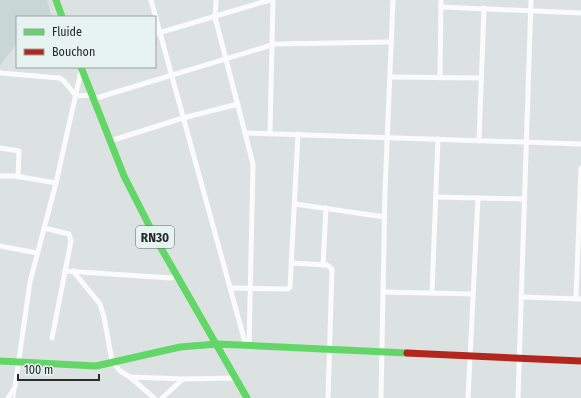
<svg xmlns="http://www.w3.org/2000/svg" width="581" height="398" viewBox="0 0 581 398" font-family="'Fira Sans Condensed',sans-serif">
  <rect width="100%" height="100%" fill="#dce2e1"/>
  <!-- built -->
  <path fill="#c9d7d4" d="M 0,0 L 47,0 L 52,17 L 17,17 L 17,43 L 0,66 Z"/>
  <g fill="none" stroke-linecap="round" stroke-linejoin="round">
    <!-- lane -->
    <path stroke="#fafbfa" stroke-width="2.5" d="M 14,398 L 15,390"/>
    <!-- street -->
    <g stroke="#fafbfa" stroke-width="5">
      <path d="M 151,0 L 246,346"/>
      <path d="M 216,0 L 215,17 L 253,164 L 249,346"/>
      <path d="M 441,7 L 581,13"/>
      <path d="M 155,34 L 270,0"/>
      <path d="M 0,73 L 59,78 C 66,80 70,91 77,96 L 92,95"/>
      <path d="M 390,77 L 481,78"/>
      <path d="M 440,78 L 441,0"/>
      <path d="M 93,99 L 275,44 L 391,42"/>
      <path d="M 245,133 L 581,144"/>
      <path d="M 270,133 L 273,0"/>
      <path d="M 110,141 L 183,118 L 238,104"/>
      <path d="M 479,141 L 484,8"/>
      <path d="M 0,148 L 19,151 L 18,177"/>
      <path d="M 0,176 L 15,176 L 56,183"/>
      <path d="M 436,197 L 525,199"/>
      <path d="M 295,204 L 385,217"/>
      <path d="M 44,228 L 69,234 L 71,241 L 52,338"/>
      <path d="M 0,246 L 37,253"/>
      <path d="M 292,263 L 327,265 L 332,269 L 328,398"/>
      <path d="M 323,265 L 326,208"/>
      <path d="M 65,271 L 171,278 L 177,275"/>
      <path d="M 73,271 L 100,304 L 104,317 L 112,361 L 120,371 L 130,377 L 154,398"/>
      <path d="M 231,288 L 288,289 L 290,287 L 298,134"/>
      <path d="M 383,292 L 473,294"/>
      <path d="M 432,293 L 438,139"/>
      <path d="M 521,297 L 581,299"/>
      <path d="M 576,299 L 581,168"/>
      <path d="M 130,377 L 183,379 L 235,378"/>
      <path d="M 8,398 L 15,387 L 30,282 L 56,183 L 81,71"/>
      <path d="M 162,398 L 183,379"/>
      <path d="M 381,398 L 385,191 L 393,0"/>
      <path d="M 468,398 L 478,198"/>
      <path d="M 518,398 L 531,0"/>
    </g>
    <!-- fast -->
    <g stroke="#63d668" stroke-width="7">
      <path d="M 56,0 L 62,17"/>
      <path d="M 81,67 L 124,176 L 157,241 L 247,398"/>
      <path d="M 0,361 L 96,366 L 180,347 L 217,344 L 407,353"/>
    </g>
    <!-- jam -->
    <path stroke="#b3261e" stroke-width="7" d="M 407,353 L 581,361"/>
  </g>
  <g text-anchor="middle" stroke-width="3" stroke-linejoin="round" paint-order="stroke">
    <!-- shield labels -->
    <rect fill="#e6f3f0" stroke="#606866" stroke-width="1" x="136" y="226" width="38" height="22" rx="3"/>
    <g font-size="13" font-weight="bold" fill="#272c2b">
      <text x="155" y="242">RN30</text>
    </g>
  </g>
  <!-- legend -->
  <rect x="16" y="16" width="140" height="52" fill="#e6f3f0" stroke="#9aa3a1"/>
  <rect x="24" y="29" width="20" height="6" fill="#63d668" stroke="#9aa3a1"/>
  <text x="52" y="36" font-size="12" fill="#272c2b">Fluide</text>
  <rect x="24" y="49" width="20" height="6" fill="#b3261e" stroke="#9aa3a1"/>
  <text x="52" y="56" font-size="12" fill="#272c2b">Bouchon</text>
  <!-- scale -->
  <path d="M18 374v6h81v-6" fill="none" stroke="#272c2b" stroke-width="2"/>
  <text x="24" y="374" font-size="12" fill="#272c2b" stroke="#e6f3f0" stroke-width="3" paint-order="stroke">100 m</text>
</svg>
